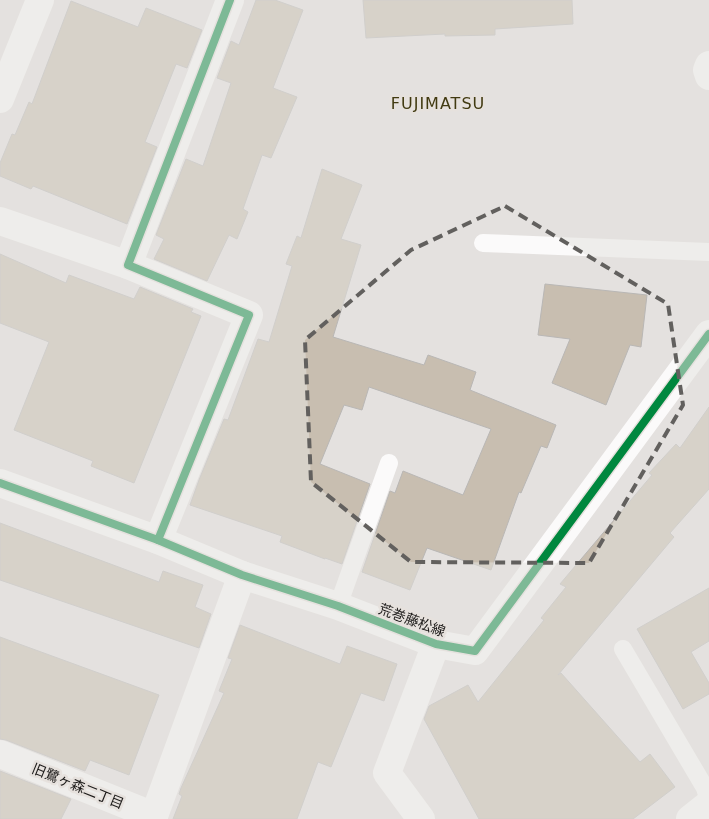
<svg xmlns="http://www.w3.org/2000/svg" width="709" height="819" viewBox="0 0 709 819" font-family="'DejaVu Sans','Noto Sans JP',sans-serif">
  <rect width="100%" height="100%" fill="#e4e1df"/>
  <!-- building -->
  <g fill="#c8beb0" stroke="#b9b7b5">
    <path d="M 256,0 L 275,0 L 303,10 L 273,88 L 297,97 L 271,158 L 262,155 L 243,209 L 248,212 L 237,239 L 229,235 L 207,281 L 154,259 L 164,239 L 156,235 L 186,159 L 203,166 L 231,83 L 217,78 L 231,41 L 239,45 Z"/>
    <path d="M 363,0 L 572,0 L 573,24 L 495,29 L 495,35 L 445,36 L 445,34 L 366,38 Z"/>
    <path d="M 71,1 L 138,27 L 146,8 L 202,30 L 187,68 L 176,64 L 145,142 L 157,147 L 127,224 L 33,186 L 31,189 L 0,176 L 0,163 L 12,134 L 15,135 L 29,102 L 32,104 Z"/>
    <path d="M 322,169 L 362,185 L 341,239 L 361,245 L 333,337 L 424,365 L 428,355 L 476,372 L 470,390 L 556,425 L 547,448 L 541,446 L 521,493 L 519,492 L 491,570 L 427,548 L 410,590 L 362,572 L 390,491 L 395,493 L 403,471 L 463,495 L 491,429 L 369,387 L 362,410 L 344,405 L 320,464 L 370,484 L 342,564 L 325,558 L 325,559 L 280,542 L 282,536 L 190,505 L 199,480 L 224,419 L 228,420 L 258,339 L 269,342 L 292,266 L 286,264 L 297,236 L 301,238 Z"/>
    <path d="M 0,254 L 66,283 L 69,275 L 134,299 L 140,287 L 193,309 L 191,312 L 201,316 L 134,483 L 91,466 L 93,461 L 14,430 L 49,342 L 0,323 Z"/>
    <path d="M 545,284 L 647,295 L 641,347 L 630,345 L 606,405 L 552,383 L 570,339 L 538,335 Z"/>
    <path d="M 709,407 L 709,489 L 670,533 L 674,537 L 558,675 L 561,673 L 640,762 L 650,754 L 675,787 L 633,819 L 479,819 L 424,719 L 429,706 L 468,685 L 478,702 L 544,620 L 541,618 L 566,587 L 560,584 L 652,475 L 649,473 L 676,444 L 680,448 Z"/>
    <path d="M 0,523 L 159,582 L 163,571 L 203,585 L 195,607 L 211,614 L 199,648 L 0,580 Z"/>
    <path d="M 709,588 L 709,641 L 691,652 L 709,683 L 709,694 L 683,709 L 637,629 Z"/>
    <path d="M 240,625 L 340,664 L 347,646 L 397,664 L 384,701 L 361,693 L 331,767 L 318,762 L 297,819 L 173,819 L 182,796 L 179,794 L 181,788 L 224,693 L 219,691 L 232,659 L 228,658 Z"/>
    <path d="M 0,637 L 159,695 L 129,775 L 90,760 L 85,771 L 6,740 L 0,739 Z"/>
    <path d="M 0,771 L 71,799 L 61,819 L 0,819 Z"/>
  </g>
  <g fill="none" stroke-linecap="round" stroke-linejoin="round">
    <!-- lane -->
    <g stroke="#fbfafa" stroke-width="18">
      <path d="M 483,243 L 709,252"/>
      <path d="M 338,606 L 389,463"/>
      <path d="M 623,649 L 705,788 L 709,801"/>
    </g>
    <!-- street -->
    <g stroke="#fbfafa" stroke-width="28">
      <path d="M 709,65 L 707,70 L 709,76"/>
      <path d="M 0,99 L 40,0"/>
      <path d="M 0,221 L 128,265"/>
      <path d="M 0,483 L 158,540 L 242,575 L 338,606 L 436,644 L 475,651 L 709,334"/>
      <path d="M 158,540 L 249,315 L 128,265 L 230,0"/>
      <path d="M 0,754 L 154,816 L 154,819"/>
      <path d="M 154,816 L 242,575"/>
      <path d="M 421,819 L 387,773 L 436,644"/>
      <path d="M 690,819 L 709,804"/>
    </g>
    <!-- cycleway casing -->
    <g stroke="#e6e1dd" stroke-width="11">
      <g id="cycleway">
        <path d="M 0,483 L 158,540 L 242,575 L 338,606 L 436,644 L 475,651 L 709,334"/>
        <path d="M 158,540 L 249,315 L 128,265 L 230,0"/>
      </g>
    </g>
    <!-- cycleway -->
    <use href="#cycleway" stroke="#00873e" stroke-width="8"/>
  </g>
  <!-- marked area -->
  <path d="M0 0H709V819H0ZM 505,206 L 668,304 L 683,405 L 589,563 L 411,562 L 311,482 L 305,340 L 411,250 Z" fill="#e4e1df" fill-opacity=".55" fill-rule="evenodd"/>
  <path fill="none" stroke="#62605e" stroke-width="4" stroke-dasharray="10 6" stroke-linejoin="round" d="M 505,206 L 668,304 L 683,405 L 589,563 L 411,562 L 311,482 L 305,340 L 411,250 Z"/>
  <g text-anchor="middle" stroke-width="5" stroke-linejoin="round" paint-order="stroke">
    <!-- street labels -->
    <g font-size="14" fill="#1c1a19" stroke="#e6e1dd">
      <text transform="translate(412 620) rotate(20)" y="5">荒巻藤松線</text>
      <text transform="translate(78 786) rotate(22)" y="5">旧鷺ヶ森二丁目</text>
    </g>
    <!-- quarter labels -->
    <g font-size="16" letter-spacing="1" fill="#413a11" stroke="#e6e1dd">
      <text x="438" y="109">FUJIMATSU</text>
    </g>
  </g>
</svg>
